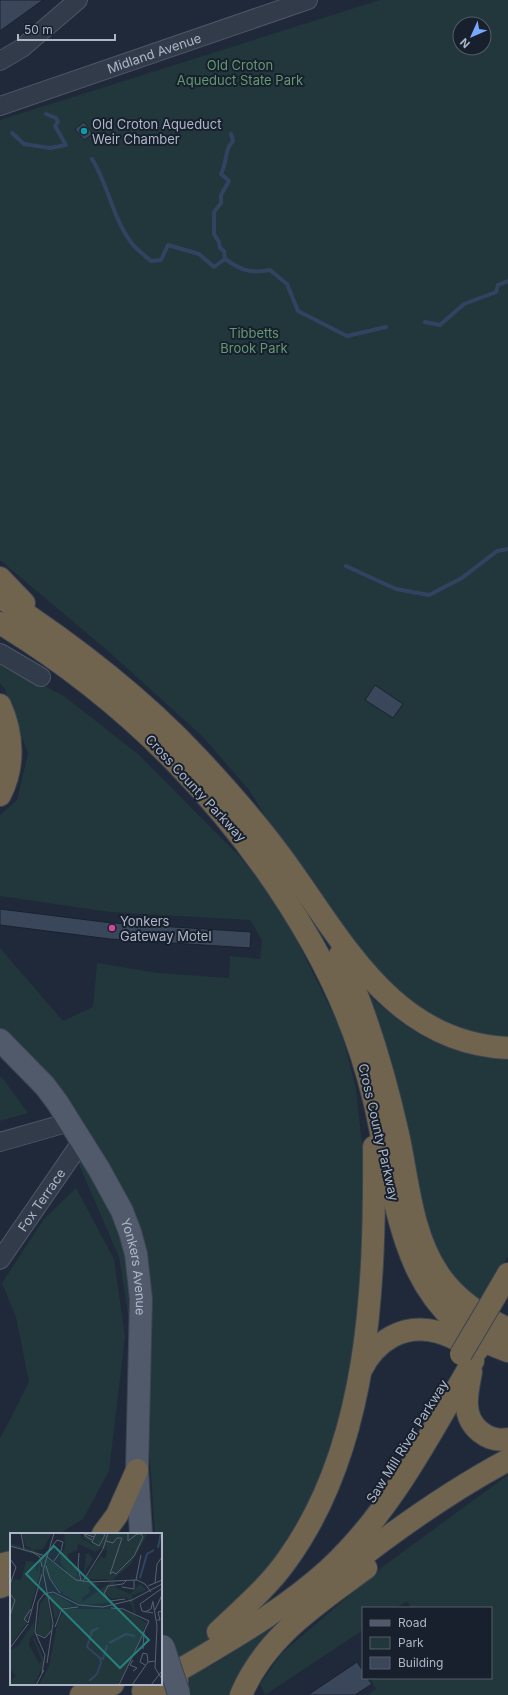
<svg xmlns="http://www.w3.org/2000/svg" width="508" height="1695" viewBox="0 0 508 1695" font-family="Inter,sans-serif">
  <rect width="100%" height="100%" fill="#1f293a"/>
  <!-- green -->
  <g fill="#21373b" fill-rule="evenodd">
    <path d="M 380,0 L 508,0 L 508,1039 L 488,1043 L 424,1016 L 395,992 L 341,925 L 280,839 L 249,790 L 202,736 L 108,651 L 0,560 L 0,120 ZM 460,24 L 484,24 L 484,48 L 460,48 Z"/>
    <path d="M 0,662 L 64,696 L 138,754 L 243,860 L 283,912 L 341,1030 L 356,1089 L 366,1181 L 366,1285 L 351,1381 L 326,1476 L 293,1541 L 235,1606 L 213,1621 L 209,1667 L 308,1606 L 236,1695 L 175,1695 L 162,1654 L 161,1534 L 155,1534 L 149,1445 L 119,1257 L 61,1123 L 0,1031 L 0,948 L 63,1021 L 93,1007 L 97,963 L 158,973 L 229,978 L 230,956 L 260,959 L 262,940 L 250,920 L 110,912 L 0,896 L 0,815 L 17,800 L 28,754 L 5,689 L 0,683 Z"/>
    <path d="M 363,990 C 382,1007 402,1025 424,1037 C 449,1050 481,1056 508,1059 L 508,1256 L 479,1305 L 463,1295 L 427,1241 Z"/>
    <path d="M 0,1077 L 3,1079 L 28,1113 L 0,1121 Z"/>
    <path d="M 76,1188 L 114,1259 L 125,1337 L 109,1471 L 83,1519 L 59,1534 L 11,1534 L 11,1551 L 0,1555 L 0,1439 L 29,1382 L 16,1317 L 2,1283 L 44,1219 Z"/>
    <path d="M 508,1475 L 508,1695 L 367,1695 L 376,1689 L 369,1678 L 491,1678 L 491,1608 L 411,1608 L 407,1601 L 396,1608 L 363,1608 L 363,1630 L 265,1695 L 260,1684 L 282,1653 L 385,1565 Z"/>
  </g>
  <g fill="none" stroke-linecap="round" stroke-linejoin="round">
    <!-- stream -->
    <g stroke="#304462" stroke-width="4">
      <path d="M 12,133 L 24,144 L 50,148 L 66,145 L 55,126 L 58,122 L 56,118 L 46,114"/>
      <path d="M 92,159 C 109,186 113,221 134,246 C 139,251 145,256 151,261 L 161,260 L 168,245 L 199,254 L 214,267 L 225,259 C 241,270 250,274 270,270 L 287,284 L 298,311 L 347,336 L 386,327"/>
      <path d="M 225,259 L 224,251 L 220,248 L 219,242 L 214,234 L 214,212 L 221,203 L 221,195 L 229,181 L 221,174 C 228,160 224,150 233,141 L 231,134"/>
      <path d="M 425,322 L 440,325 L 464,304 L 496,292 L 498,285 L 508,281"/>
      <path d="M 346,566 L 396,589 L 429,595 L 462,578 L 497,551 L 508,549"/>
    </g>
  </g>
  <!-- building -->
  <g fill="#3a475a" stroke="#1a2230">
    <path d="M 0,0 L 43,0 L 0,31 Z"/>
    <path d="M 84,122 L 93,134 L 84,140 L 75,129 Z"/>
    <path d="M 375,685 L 403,704 L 393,718 L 365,700 Z"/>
    <path d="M 0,909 L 112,923 L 251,932 L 250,948 L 110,939 L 0,925 Z"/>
    <path d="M 357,1662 L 363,1671 L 363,1678 L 367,1678 L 372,1684 L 355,1695 L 308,1695 Z"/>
  </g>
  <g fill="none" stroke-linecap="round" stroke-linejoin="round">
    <!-- minor casing -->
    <g stroke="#4d5665" stroke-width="20">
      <g id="minor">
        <path d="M 0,61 L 22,48 L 78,0"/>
        <path id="s1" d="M 0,106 L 308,0"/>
        <path d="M 0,653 L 41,677"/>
        <path d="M 0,1142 L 70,1122"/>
        <path id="s2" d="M 0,1260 L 82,1141"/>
      </g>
    </g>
    <!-- major casing -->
    <g stroke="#3c4453" stroke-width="24">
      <g id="major">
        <path id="s3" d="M 0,1040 L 45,1086 L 57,1102 L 99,1169 L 122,1211 L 130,1232 L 136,1254 L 141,1299 L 137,1470 L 141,1534"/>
      </g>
    </g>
    <!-- highway casing -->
    <g stroke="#3a4351" stroke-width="24">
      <g id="highway">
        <path d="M 0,578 L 24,603"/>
        <path d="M 0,597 C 71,643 139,695 197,757 C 226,788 255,821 281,856 C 341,937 391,1043 508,1048"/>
        <path d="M 0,623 C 129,701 239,813 313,945 C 340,993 361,1046 374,1100 C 397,1195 397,1314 508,1351"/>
        <path d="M 0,705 C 13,734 15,766 0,795"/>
        <path d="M 340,955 C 367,1013 384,1072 398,1134 C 408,1179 411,1233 438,1273 C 454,1298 481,1316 508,1329"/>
        <path d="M 490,1305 L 508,1274"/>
        <path d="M 361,1370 C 376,1340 404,1323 438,1332 C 451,1335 465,1344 477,1350"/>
        <path d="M 471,1372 C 469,1383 466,1395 467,1406 C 468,1427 488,1443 508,1439"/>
        <path d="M 103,1534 L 117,1515 L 137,1470"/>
        <path d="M 0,1565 L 11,1562"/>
        <path d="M 343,1571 C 395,1530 450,1491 508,1460"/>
        <path d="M 0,1587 L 11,1583"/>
        <path d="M 218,1632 C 242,1609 268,1587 287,1560 C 370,1445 375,1284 374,1147"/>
        <path d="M 161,1681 C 219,1646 280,1614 330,1568 C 392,1510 430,1434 473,1361"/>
        <path d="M 143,1691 L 177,1681"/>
        <path d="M 81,1695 L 113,1684"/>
        <path d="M 241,1695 C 265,1637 317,1604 366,1568"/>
      </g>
    </g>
    <!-- minor -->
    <use href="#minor" stroke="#323b4a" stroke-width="18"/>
    <!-- major -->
    <use href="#major" stroke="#505a6a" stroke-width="22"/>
    <!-- highway -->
    <use href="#highway" stroke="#71644f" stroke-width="22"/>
    <!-- major-bridge casing -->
    <g stroke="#3c4453" stroke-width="24" stroke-linecap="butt">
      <path id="major-bridge" d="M 163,1646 L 179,1694"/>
    </g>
    <!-- highway-bridge casing -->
    <g stroke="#3a4351" stroke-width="24" stroke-linecap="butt">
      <path id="highway-bridge" d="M 461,1354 L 490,1305"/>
    </g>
    <!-- major-bridge -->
    <use href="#major-bridge" stroke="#505a6a" stroke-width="22"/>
    <!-- highway-bridge -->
    <use href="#highway-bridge" stroke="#71644f" stroke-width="22"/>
  </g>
  <!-- markers -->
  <circle fill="#0f9aa8" stroke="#18202e" stroke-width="1.5" cx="84" cy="131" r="4"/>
  <circle fill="#d1479c" stroke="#18202e" stroke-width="1.5" cx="112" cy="928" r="4"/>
  <g text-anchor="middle" stroke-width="4" stroke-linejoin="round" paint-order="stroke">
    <!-- street labels -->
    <g font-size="13" fill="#adb6c7" stroke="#18202e">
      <text dy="5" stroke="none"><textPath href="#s1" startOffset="163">Midland Avenue</textPath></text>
      <text transform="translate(196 788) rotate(47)" y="5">Cross County Parkway</text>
      <text transform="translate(379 1132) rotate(77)" y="5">Cross County Parkway</text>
      <text dy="5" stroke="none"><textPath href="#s2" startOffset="73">Fox Terrace</textPath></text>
      <text dy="5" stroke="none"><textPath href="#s3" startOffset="269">Yonkers Avenue</textPath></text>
      <text transform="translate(407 1441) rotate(-58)" y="5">Saw Mill River Parkway</text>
    </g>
    <!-- park labels -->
    <g font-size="13" fill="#629971" stroke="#18202e">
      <text x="240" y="70">Old Croton<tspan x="240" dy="15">Aqueduct State Park</tspan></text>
      <text x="254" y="338">Tibbetts<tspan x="254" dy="15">Brook Park</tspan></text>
    </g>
    <!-- poi labels -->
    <g font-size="13" fill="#adb6c7" stroke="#18202e" text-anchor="start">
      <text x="92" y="129">Old Croton Aqueduct<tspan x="92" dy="15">Weir Chamber</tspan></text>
      <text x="120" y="926">Yonkers<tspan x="120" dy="15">Gateway Motel</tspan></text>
    </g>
  </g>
  <!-- overview -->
  <g transform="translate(10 1533)">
    <rect width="152" height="152" fill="#1f293a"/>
    <path d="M 12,0 L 42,0 L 33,16 L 24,17 L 57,39 L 51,31 L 50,24 L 55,14 L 54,0 L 70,0 L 72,6 L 88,14 L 73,5 L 73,0 L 138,0 L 121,31 L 102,47 L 75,46 L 91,23 L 95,26 L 97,17 L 91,15 L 86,19 L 68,11 L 67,17 L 58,21 L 58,24 L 60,32 L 67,36 L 68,45 L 64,44 L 91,52 L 78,54 L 80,59 L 72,65 L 72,69 L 104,47 L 105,54 L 120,61 L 130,51 L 137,57 L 122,62 L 126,83 L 137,90 L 108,152 L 29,152 L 39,133 L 47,92 L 54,76 L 107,76 L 123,81 L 123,75 L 117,64 L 101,66 L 94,58 L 95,66 L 105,69 L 72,72 L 53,61 L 32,35 L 31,24 L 0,13 L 0,10 L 23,17 L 15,12 ZM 78,20 L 83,26 L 74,40 L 76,21 ZM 30,27 L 30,41 L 16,91 L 0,113 L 0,52 L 4,46 L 11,47 L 16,28 L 25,29 L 27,40 ZM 39,61 L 46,62 L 63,72 L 53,75 L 45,87 ZM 37,62 L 41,89 L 40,100 L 36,104 L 26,100 L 30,71 ZM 24,89 L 24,101 L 20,105 L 19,112 L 29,130 L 32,128 L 23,106 L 24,104 L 35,129 L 24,152 L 0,152 L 0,148 L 6,143 L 0,136 L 0,117 L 8,113 Z" fill="#21373b"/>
    <path fill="none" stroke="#304462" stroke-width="2" d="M 148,15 L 151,0M 130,45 L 137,21 L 144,17M 99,110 L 116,101 L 125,103M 91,125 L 93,126 L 97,112M 79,148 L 87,141 L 91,130 L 90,125 L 77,114 L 82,98 L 88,95"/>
    <path fill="none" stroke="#586172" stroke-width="1" d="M 11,0 L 14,16M 86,0 L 82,9 L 89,13 L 95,2 L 92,0M 82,7 L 75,3 L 75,1 L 84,4M 96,8 L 103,10 L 107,5 L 112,5 L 100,41 L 103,39 L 106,41 L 124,23 L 133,4 L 131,1 L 127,1 L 118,8 L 118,0M 0,13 L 36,23 L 66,47 L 80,49 L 127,47 L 135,51 L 141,59M 40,16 L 47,7 L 53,9 L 51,18 L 44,28M 21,18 L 30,24 L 32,34M 69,20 L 68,33 L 71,48M 0,26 L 6,34 L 0,52M 36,33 L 40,46 L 50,60M 126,47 L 131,22M 73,48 L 93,16 L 98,0M 145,50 L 147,31 L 152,24M 138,53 L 152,47M 112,54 L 124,56 L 124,47M 0,61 L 5,67 L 0,83M 115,66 L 100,68 L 94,60 L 98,53 L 113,51 L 116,48M 143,69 L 147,93 L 145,135 L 152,146M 101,75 L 113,76 L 139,88M 145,77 L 152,62M 135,79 L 141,76 L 143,68M 143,80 L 132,78 L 130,71 L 151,56M 147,87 L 150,87 L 148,79 L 152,78M 18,90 L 32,41M 18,90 L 14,86 L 21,76M 45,94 L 52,76 L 68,74M 26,101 L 35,105 L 42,97M 0,115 L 18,91M 133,116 L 134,98M 123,127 L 120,132 L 127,135 L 123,138M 37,130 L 43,90 L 33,38 L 44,0M 135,132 L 130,129 L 133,120 L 137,121 L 138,129M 32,140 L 35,122 L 25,99 L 28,69 L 34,61 L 43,59 L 69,72 L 93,74 L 122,67 L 152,51M 26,152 L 34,137M 109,152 L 139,88M 122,152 L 138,129 L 145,128M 141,152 L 152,138"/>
    <path fill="#27807b" fill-opacity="0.15" stroke="#27807b" stroke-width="2" d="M 44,13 L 139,107 L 110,135 L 16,41 Z"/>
    <rect width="152" height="152" fill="none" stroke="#adb6c7" stroke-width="2"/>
  </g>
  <!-- legend -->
  <rect x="362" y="1607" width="130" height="72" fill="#18202e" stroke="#545c6b"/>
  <rect x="370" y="1620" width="20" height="6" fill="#505a6a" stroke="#545c6b"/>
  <text x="398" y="1627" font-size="12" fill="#adb6c7">Road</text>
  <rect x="370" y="1637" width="20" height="12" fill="#21373b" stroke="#545c6b"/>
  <text x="398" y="1647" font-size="12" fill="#adb6c7">Park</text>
  <rect x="370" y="1657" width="20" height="12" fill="#3a475a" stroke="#545c6b"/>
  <text x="398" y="1667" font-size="12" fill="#adb6c7">Building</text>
  <!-- north arrow -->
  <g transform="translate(472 36) rotate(225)"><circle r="19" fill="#18202e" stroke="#545c6b"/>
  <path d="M0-3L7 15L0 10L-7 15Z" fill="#79a9ff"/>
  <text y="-6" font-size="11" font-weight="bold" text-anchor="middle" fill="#adb6c7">N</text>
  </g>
  <!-- scale -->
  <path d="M18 34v6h97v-6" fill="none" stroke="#adb6c7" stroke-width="2"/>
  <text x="24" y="34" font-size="12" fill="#adb6c7" stroke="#18202e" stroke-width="3" paint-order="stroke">50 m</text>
</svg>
